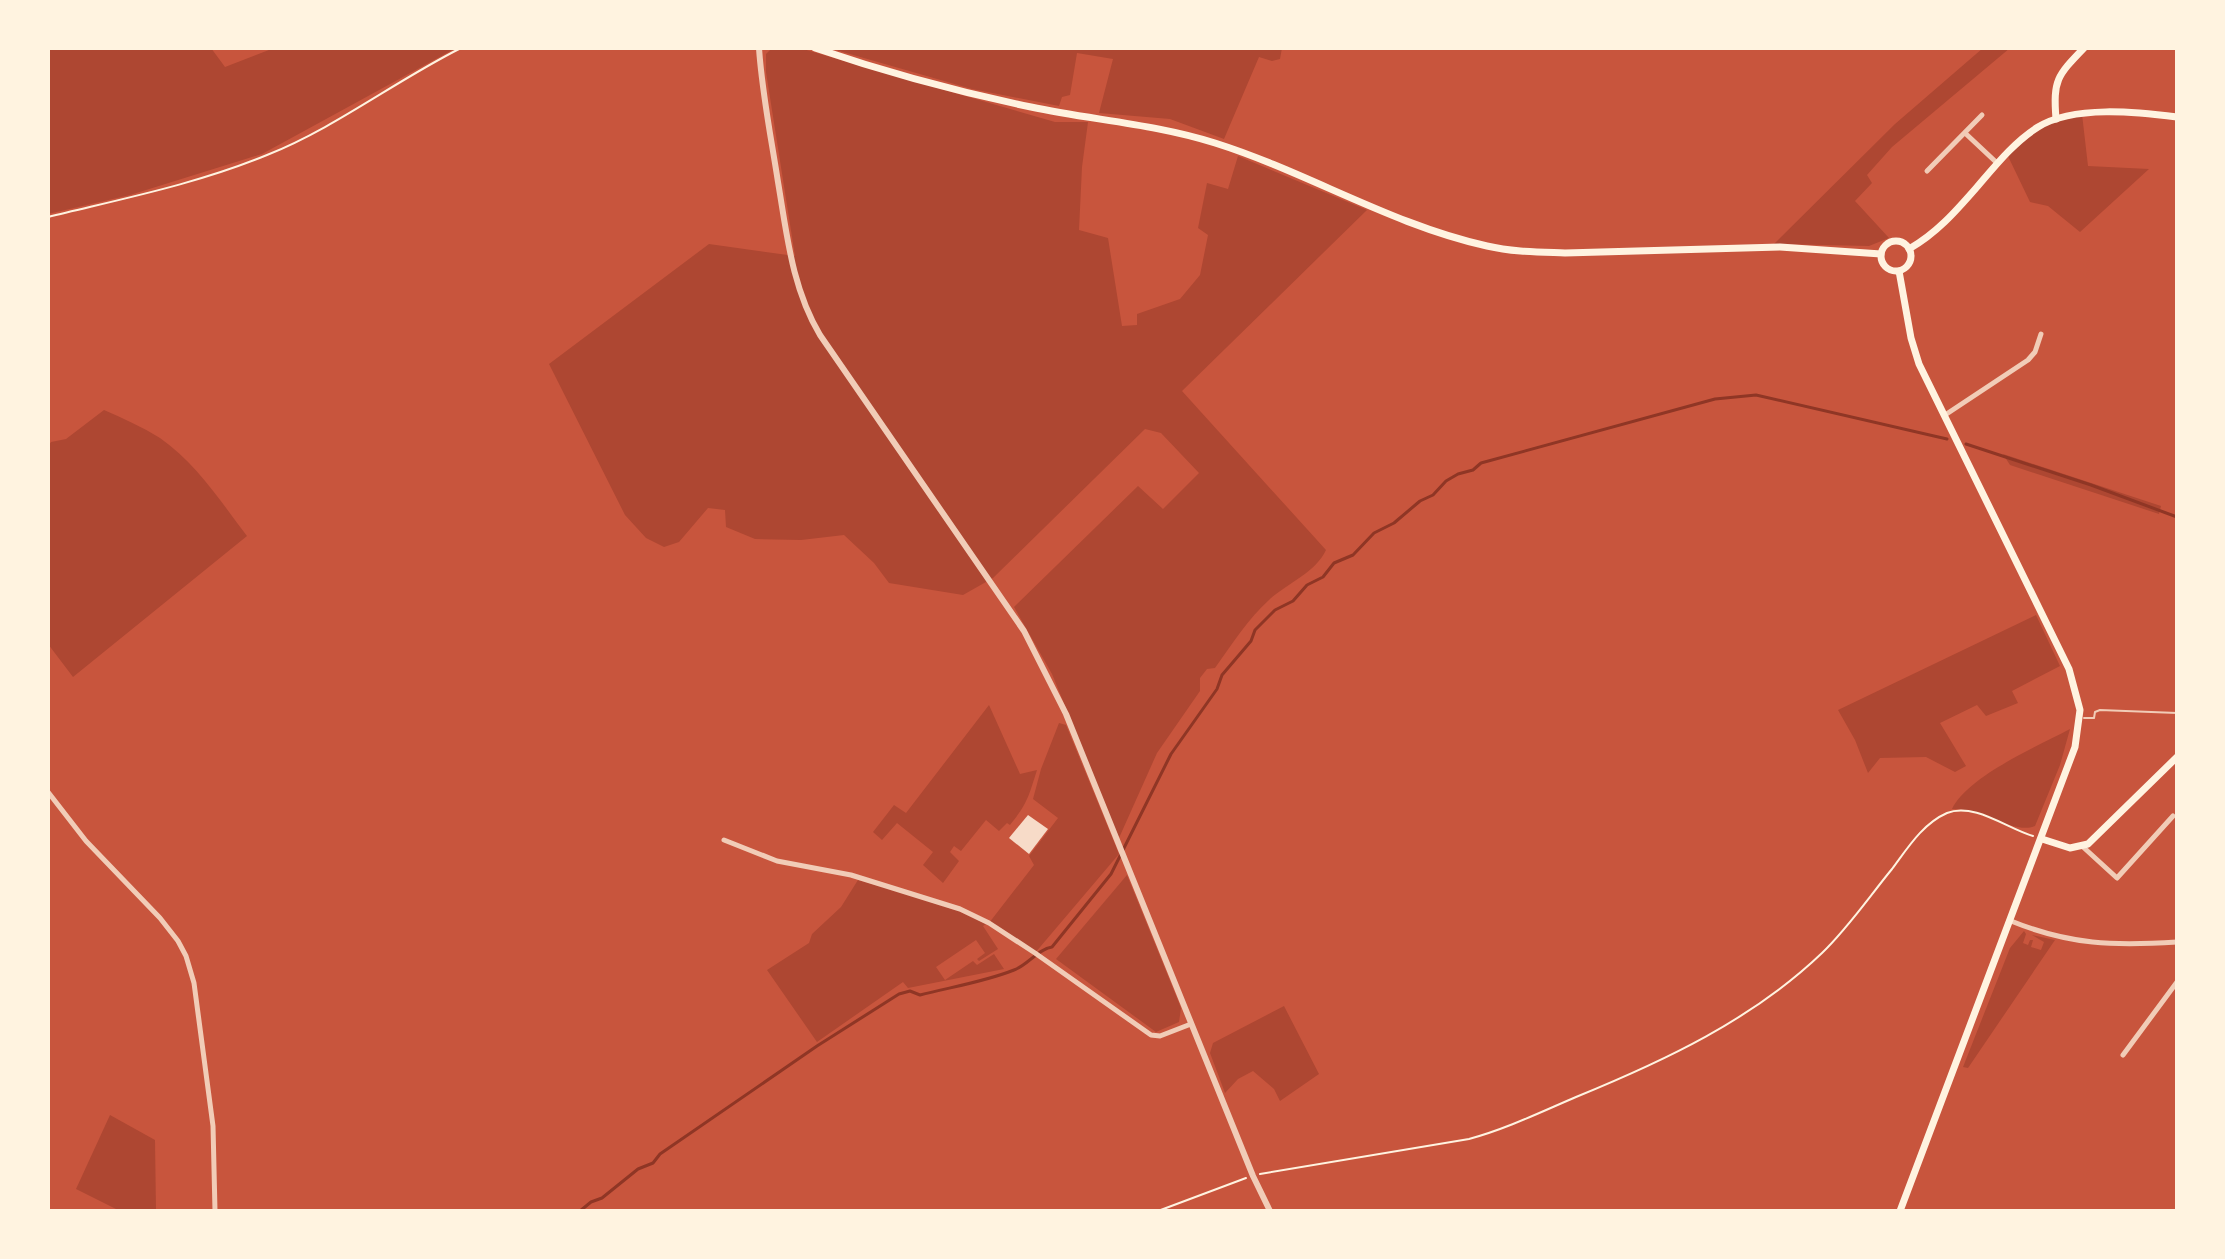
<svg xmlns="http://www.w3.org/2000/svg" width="2225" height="1259" viewBox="0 0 2225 1259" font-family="'PT Sans Narrow',sans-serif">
  <rect width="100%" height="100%" fill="#c8553d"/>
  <!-- green -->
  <g fill="#ae4732">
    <path d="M 48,48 L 211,48 L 225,67 L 274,48 L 456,48 L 262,154 L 130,195 L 48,214 Z"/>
    <path d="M 772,48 L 803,49 L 1055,122 L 1088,122 L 1082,167 L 1079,230 L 1108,238 L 1122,326 L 1137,325 L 1137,314 L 1180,299 L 1200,275 L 1208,235 L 1198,228 L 1207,183 L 1228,189 L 1238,156 L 1367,210 L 1182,391 L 1326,550 C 1316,572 1288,583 1270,599 C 1248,619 1232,644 1215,668 L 1207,669 L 1200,678 L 1200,691 L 1157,753 L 1119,838 L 1052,674 L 1014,607 L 1138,486 L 1163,509 L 1199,473 L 1161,433 L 1145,429 L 993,578 L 963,595 L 889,583 L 874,563 L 844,535 L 801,540 L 755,539 L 726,527 L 725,510 L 708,508 L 679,542 L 664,547 L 646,538 L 625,515 L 549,364 L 709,244 L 795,256 L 766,72 L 766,54 Z"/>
    <path d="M 829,48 L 1282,48 L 1280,59 L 1272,61 L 1259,57 L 1224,139 L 1170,119 L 1099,113 L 1113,59 L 1077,53 L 1070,95 L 1062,97 L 1059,106 L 972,89 Z"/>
    <path d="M 1983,48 L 2010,48 L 1892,147 L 1867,175 L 1872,183 L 1855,201 L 1889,238 L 1869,246 L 1774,244 L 1895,124 Z"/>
    <path d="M 2082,114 L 2088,166 L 2149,169 L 2080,232 L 2048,206 L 2030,202 L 2006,152 L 2041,126 Z"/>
    <path d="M 104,410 C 123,418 142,427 160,438 C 196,463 221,502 247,536 L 73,677 L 48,644 L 48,447 L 51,442 L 66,439 Z"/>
    <path d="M 2003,454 L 2161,506 L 2159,514 L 2010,465 Z"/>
    <path d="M 2036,615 L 2060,666 L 2012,691 L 2018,703 L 1986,716 L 1977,705 L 1940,723 L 1966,766 L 1955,772 L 1926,757 L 1880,758 L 1868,773 L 1855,740 L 1838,710 Z"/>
    <path d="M 989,705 L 1020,774 L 1037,770 C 1029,795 1028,803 1010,825 L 1007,823 L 999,831 L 986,820 L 961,851 L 954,846 L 950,852 L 959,861 L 943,883 L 923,865 L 933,852 L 897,823 L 882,840 L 873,832 L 894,805 L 906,813 Z"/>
    <path d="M 1059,723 L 1066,725 L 1119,854 L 1035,953 L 989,923 L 1034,865 L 1029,856 L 1058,818 L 1033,799 L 1041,769 Z"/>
    <path d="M 2070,729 L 2060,765 L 2035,826 C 2015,835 1979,807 1952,809 C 1968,776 2038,746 2070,729 Z"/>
    <path d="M 1127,875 L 1181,1008 L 1179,1022 L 1156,1032 L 1056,959 Z"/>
    <path d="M 858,880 L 946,905 L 986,924 L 983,926 L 998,949 L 979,961 L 977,959 L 985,953 L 976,940 L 936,967 L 945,980 L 973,961 L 977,965 L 994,954 L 1004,969 L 908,988 L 903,982 L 817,1042 L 767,970 L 809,943 L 812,934 L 841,907 Z"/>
    <path d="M 2024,931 L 2026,934 L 2023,943 L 2028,945 L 2030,940 L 2033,940 L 2031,947 L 2041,950 L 2044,942 L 2032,935 L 2055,940 L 1968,1068 L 1963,1067 L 2010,948 Z"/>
    <path d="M 1284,1006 L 1319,1074 L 1280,1101 L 1274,1089 L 1253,1071 L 1238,1079 L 1225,1093 L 1210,1053 L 1213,1043 Z"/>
    <path d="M 110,1115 L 155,1140 L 156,1211 L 120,1211 L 76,1189 Z"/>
  </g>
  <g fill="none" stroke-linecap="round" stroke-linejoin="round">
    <!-- stream -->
    <g stroke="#8f3625" stroke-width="3">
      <path d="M 1966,444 L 2091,485 L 2177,517"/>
      <path d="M 580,1211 L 591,1202 L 602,1198 L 638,1169 L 653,1163 L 660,1154 L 817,1046 L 899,994 L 910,991 L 920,995 C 951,987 984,982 1014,970 C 1028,965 1038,949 1052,947 L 1111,874 L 1171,754 L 1217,689 L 1222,675 L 1251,641 L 1255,630 L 1275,610 L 1293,601 L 1307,585 L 1323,577 L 1334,563 L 1353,555 L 1374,533 L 1394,523 L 1420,501 L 1433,495 L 1446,481 L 1458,474 L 1473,470 L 1481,463 L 1715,399 L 1756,395 L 1947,439"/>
    </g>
  </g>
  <!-- building -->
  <path fill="#f7dbc8" d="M 1028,815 L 1048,829 L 1029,854 L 1009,838 Z"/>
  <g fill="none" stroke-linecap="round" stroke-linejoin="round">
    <!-- path -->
    <g stroke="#fff3e0" stroke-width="2">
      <path d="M 48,217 C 121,199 197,184 267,155 C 335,128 395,81 461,48"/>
      <path d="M 1260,1174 L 1469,1139 C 1506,1129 1541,1112 1576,1097 C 1664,1061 1752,1020 1822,953 C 1848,928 1869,897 1892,869 C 1907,849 1922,824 1947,813 C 1974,802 2008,829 2033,836"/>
      <path d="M 1158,1211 L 1246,1178"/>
    </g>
    <!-- service -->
    <path stroke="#f1ccb7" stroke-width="2" d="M 2084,718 L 2094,718 L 2095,712 L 2100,710 L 2177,713"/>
    <!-- minor -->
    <g stroke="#f1ccb7" stroke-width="5">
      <path d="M 1965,133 L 1997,163"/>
      <path d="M 1927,171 L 1982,115"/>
      <path d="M 1945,415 L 2028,360 L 2035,352 L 2041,334"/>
      <path d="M 48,792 L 86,841 L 160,918 L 178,941 L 186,956 L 194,983 L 213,1126 L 215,1211"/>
      <path d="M 724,840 L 777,861 L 851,875 L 960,909 L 989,923 L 1035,953 L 1151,1035 L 1160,1036 L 1191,1024"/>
      <path d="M 2082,846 L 2117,878 L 2173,816"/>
      <path d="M 2011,921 C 2070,945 2114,946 2177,942"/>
      <path d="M 2123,1055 L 2177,982"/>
    </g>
    <!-- tertiary -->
    <path stroke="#f1ccb7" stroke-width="6" d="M 759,48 C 762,93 771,137 778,182 C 787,235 792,288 820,335 L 1024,631 L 1066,714 L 1253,1176 L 1270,1211"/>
    <!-- secondary -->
    <g stroke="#fff3e0" stroke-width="7">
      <path d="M 815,48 C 885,72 959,92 1031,107 C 1092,120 1155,124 1215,143 C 1307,172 1392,225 1487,246 C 1513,252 1539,252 1565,253 L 1780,247 L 1881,254"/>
      <path d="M 2056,119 C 2053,80 2057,76 2084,48"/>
      <circle cx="1896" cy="256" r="15"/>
      <path d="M 1909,249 C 1937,233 1956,211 1977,187 C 1995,166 2014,142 2038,127 C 2074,105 2137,112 2177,117"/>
      <path d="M 1899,271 L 1911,338 L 1919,364 L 2069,669 L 2080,710 L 2075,747 L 1900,1211"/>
      <path d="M 2042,839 L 2070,848 L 2088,844 L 2177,757"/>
    </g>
  </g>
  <!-- border -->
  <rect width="2225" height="1259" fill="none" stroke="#fff3e0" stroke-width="100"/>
</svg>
